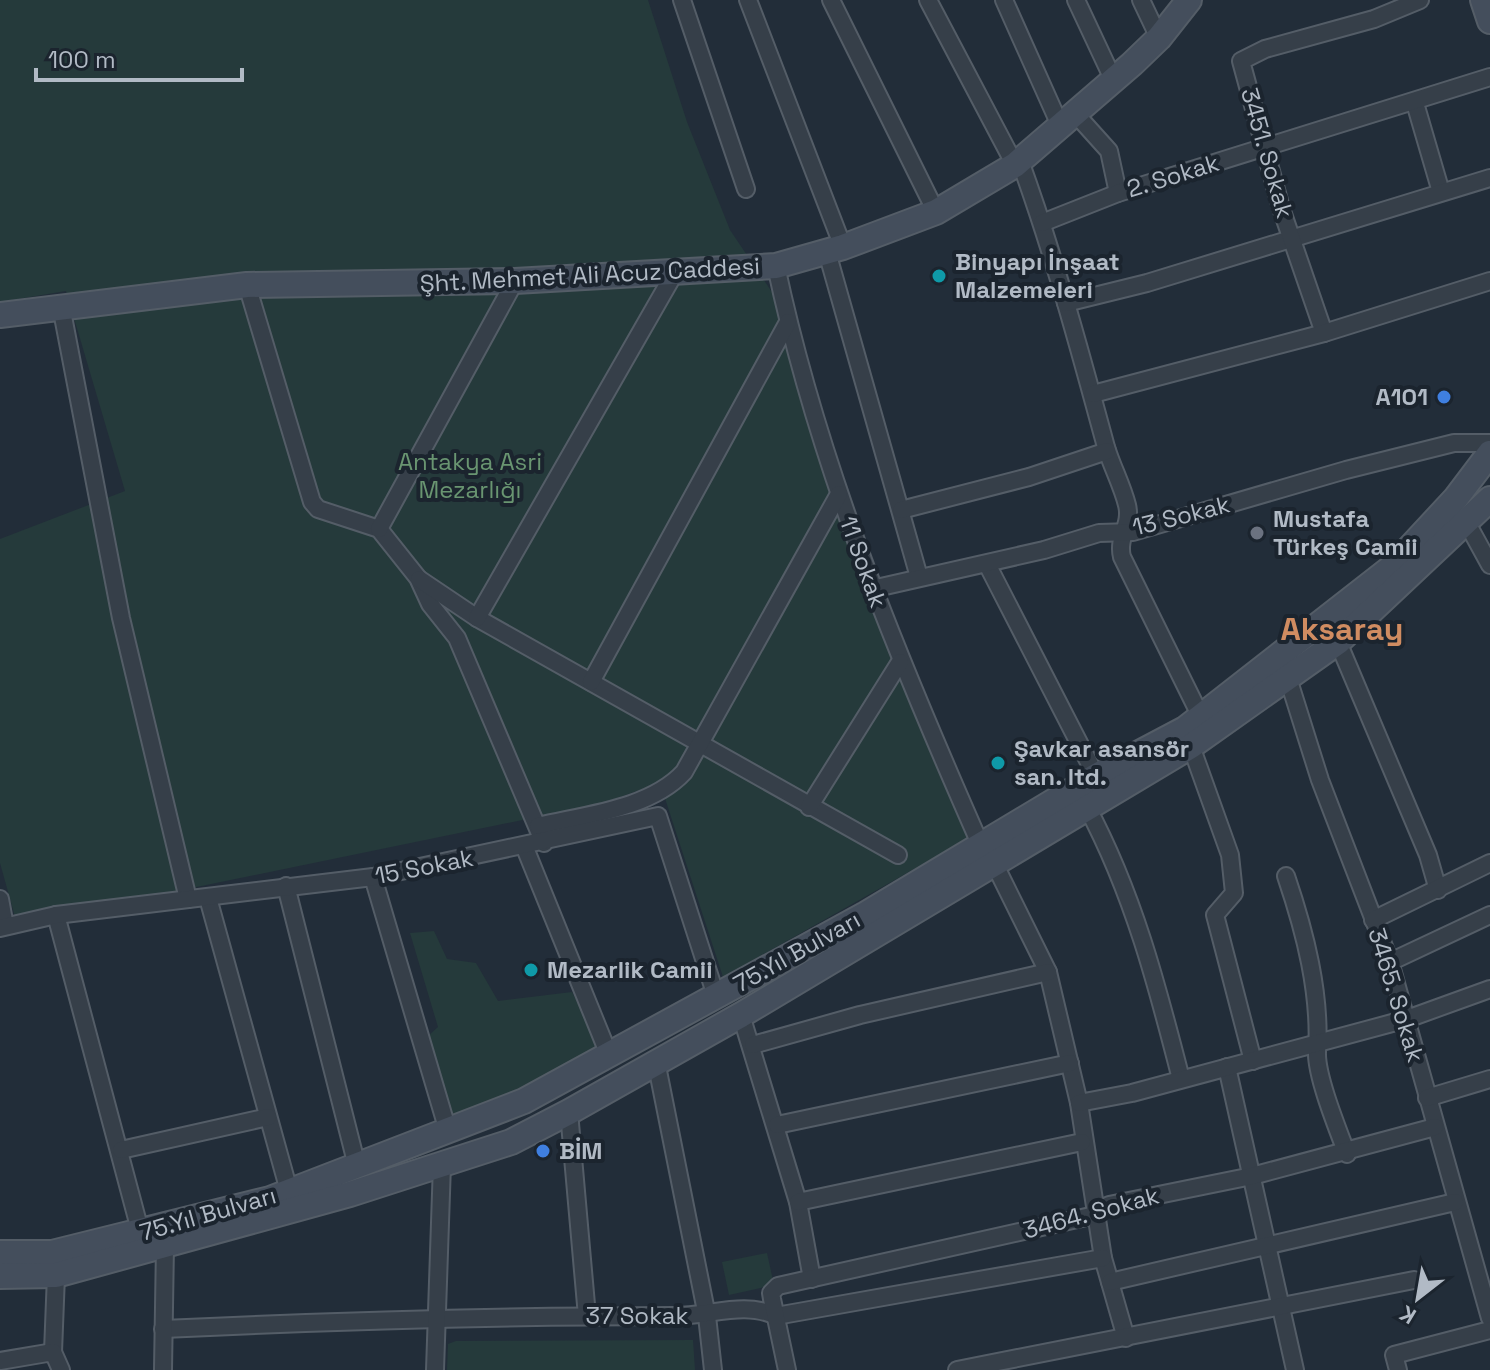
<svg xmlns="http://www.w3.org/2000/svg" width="1490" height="1370" viewBox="0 0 1490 1370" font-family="'Space Grotesk',sans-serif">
  <rect width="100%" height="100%" fill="#222d39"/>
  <!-- green -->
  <g fill="#253a3b">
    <path d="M 0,0 L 648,0 L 687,122 L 730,230 L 778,301 L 969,838 L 723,977 L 660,783 L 600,804 L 17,924 L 0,863 L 0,539 L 125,491 L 66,291 L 0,302 Z"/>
    <path d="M 434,931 L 447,959 L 476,963 L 498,1001 L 572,992 L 602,1049 L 522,1094 L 453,1122 L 428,1036 L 438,1027 L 410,933 Z"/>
    <path d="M 767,1253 L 774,1285 L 729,1295 L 722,1262 Z"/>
    <path d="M 693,1340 L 695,1370 L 447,1370 L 448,1344 L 456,1341 Z"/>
  </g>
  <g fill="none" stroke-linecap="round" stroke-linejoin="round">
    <!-- street casing -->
    <g stroke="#545d67" stroke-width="20">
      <g id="street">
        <path d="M 682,0 L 746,189"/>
        <path d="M 748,0 L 843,247"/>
        <path d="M 831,0 L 936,212"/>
        <path d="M 928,0 L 1015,165"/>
        <path d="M 1004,0 L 1059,123"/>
        <path d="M 1076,0 L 1113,79"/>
        <path d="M 1141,0 L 1159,38"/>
        <path d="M 1415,103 L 1441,192"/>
        <path d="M 1073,111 L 1109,151 L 1118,193"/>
        <path d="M 1020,161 C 1054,255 1080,351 1106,447 C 1112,467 1122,485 1127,505 C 1132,525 1117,537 1122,557 L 1201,717"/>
        <path d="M 1042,223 L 1118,193 L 1490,77"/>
        <path d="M 827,252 L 919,577"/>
        <path d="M 776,266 C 819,468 898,658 981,846"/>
        <path d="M 247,285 L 312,502 L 318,509 L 379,529 L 418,578 L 430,604 L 457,638 L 544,843"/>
        <path d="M 1066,303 L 1147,283 L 1490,178"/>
        <path d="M 61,306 L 121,618 L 188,899"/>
        <path d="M 1324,333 L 1281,208 L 1241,61 L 1265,49 L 1374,19 L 1420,0"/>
        <path d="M 1093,394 L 1324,333 L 1490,281"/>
        <path d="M 901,510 L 1029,477 L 1107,451"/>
        <path d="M 1467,523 L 1490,565"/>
        <path d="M 379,529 L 515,281"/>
        <path d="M 987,564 L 1096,776"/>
        <path d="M 419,579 L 477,618 L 898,855"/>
        <path d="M 872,589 L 1044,550 L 1099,533 L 1133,532 L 1346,470 L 1454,443 L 1490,443"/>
        <path d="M 477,618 L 674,274"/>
        <path d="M 1338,642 L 1428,855 L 1438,890"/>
        <path d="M 1288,678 L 1320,780 L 1390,962 L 1490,1318"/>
        <path d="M 591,682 L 788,322"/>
        <path d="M 1191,746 L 1230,855 L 1234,893 L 1215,915 L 1253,1061"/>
        <path d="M 809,807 L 900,662"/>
        <path d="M 1087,807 C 1133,893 1157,985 1181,1079"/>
        <path d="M 538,826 C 584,815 650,809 684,772 L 839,494"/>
        <path d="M 525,848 L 609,1055"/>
        <path d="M 994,863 L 1048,972 L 1079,1103 L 1103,1258 L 1126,1338"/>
        <path d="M 1286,876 C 1305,932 1321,994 1317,1052 C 1316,1076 1338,1130 1347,1154"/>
        <path d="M 373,877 L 448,1131"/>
        <path d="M 286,886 L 357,1166"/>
        <path d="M 208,898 L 289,1191"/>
        <path d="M 0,899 L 5,926"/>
        <path d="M 56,915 L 141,1234"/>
        <path d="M 1373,920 L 1490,863"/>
        <path d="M 0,928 L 56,915 L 373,877 L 658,816 L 716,996"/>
        <path d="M 1390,962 L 1490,915"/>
        <path d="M 741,1015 L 798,1202 L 812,1279"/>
        <path d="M 753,1045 L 860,1015 L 1048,972"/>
        <path d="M 656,1061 L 707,1316 L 713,1370"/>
        <path d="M 1227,1067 L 1295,1370"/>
        <path d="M 1427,1098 L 1490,1079"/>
        <path d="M 1079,1103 L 1132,1093 L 1407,1019 L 1490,989"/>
        <path d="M 569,1112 L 587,1316"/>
        <path d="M 777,1125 L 1070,1063"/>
        <path d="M 121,1150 L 268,1117"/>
        <path d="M 798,1202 L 1082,1142"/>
        <path d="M 1110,1282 L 1455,1202"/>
        <path d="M 163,1329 C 334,1321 504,1316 675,1316 C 709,1316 746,1301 776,1316 L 1103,1258"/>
        <path d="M 53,1352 L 56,1275"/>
        <path d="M 0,1361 L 53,1352 L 61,1370"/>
        <path d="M 163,1370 L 165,1245"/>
        <path d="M 435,1370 L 442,1164"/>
        <path d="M 787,1370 L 772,1299 L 771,1293 L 778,1286 L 1095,1215 L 1109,1205 L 1252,1176 L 1435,1127"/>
        <path d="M 957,1370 L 1414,1280"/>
        <path d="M 1398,1370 L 1394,1355 L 1490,1330"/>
      </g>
    </g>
    <!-- secondary casing -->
    <g stroke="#545d67" stroke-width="28">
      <g id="secondary">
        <path d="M 1483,0 L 1490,21"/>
        <path d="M 0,315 L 247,285 L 515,281 L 776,266 L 843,247 L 936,212 L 1015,165 L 1132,64 L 1159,38 L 1189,0"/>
        <path d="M 0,1253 L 52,1253 L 270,1199 L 524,1101 L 866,914 L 1096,776 L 1185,729 L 1391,568 L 1456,498 L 1490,453"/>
        <path d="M 0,1276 L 56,1275 L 350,1194 L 511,1142 L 569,1112 L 741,1015 L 1191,746 L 1338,642 L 1490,499"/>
      </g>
    </g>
    <!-- street -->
    <use href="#street" stroke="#363f49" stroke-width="16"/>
    <!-- secondary -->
    <use href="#secondary" stroke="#444e5c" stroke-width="24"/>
  </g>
  <!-- markers -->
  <g fill="#0f9aa8" stroke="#1b242e" stroke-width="3">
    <circle cx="939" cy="276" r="8"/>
    <circle cx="998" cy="763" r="8"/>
    <circle cx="531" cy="970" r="8"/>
  </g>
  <g fill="#3f7fe0" stroke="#1b242e" stroke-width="3">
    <circle cx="1444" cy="397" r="8"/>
    <circle cx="543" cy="1151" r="8"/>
  </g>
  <circle fill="#6b7280" stroke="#1b242e" stroke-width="3" cx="1257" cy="533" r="8"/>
  <g text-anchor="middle" stroke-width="8" stroke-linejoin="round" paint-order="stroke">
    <!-- street labels -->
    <g font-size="24" fill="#b1bac5" stroke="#1b242e">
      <text transform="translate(1267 153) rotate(74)" y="8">3451. Sokak</text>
      <text transform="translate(1173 176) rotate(-17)" y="8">2. Sokak</text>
      <text transform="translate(590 275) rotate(-3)" y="8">Şht. Mehmet Ali Acuz Caddesi</text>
      <text transform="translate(1181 516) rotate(-14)" y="8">13 Sokak</text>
      <text transform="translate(863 562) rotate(70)" y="8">11 Sokak</text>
      <text transform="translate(424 867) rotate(-11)" y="8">15 Sokak</text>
      <text transform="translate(797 952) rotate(-29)" y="8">75.Yıl Bulvarı</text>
      <text transform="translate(1396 995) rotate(73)" y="8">3465. Sokak</text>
      <text transform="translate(1091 1213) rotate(-15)" y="8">3464. Sokak</text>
      <text transform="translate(208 1214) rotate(-16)" y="8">75.Yıl Bulvarı</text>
      <text x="637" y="1324">37 Sokak</text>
    </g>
    <!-- poi labels -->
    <g font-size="24" font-weight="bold" fill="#b1bac5" stroke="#1b242e" text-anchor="start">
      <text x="955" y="270">Binyapı İnşaat<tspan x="955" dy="28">Malzemeleri</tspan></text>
      <text x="1428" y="405" text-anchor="end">A101</text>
      <text x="1273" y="527">Mustafa<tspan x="1273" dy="28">Türkeş Camii</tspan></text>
      <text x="1014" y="757">Şavkar asansör<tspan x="1014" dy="28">san. ltd.</tspan></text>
      <text x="547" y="978">Mezarlik Camii</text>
      <text x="559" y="1159">BİM</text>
    </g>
    <!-- park labels -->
    <g font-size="24" fill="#699571" stroke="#1b242e">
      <text x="470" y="470">Antakya Asri<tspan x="470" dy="28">Mezarlığı</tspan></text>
    </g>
    <!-- district labels -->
    <g font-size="32" font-weight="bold" fill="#d08c61" stroke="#1b242e">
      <text x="1342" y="640">Aksaray</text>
    </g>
  </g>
  <!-- north arrow -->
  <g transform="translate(1418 1298) rotate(211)" stroke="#1b242e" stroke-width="6" paint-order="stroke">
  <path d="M0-6L14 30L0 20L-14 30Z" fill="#b1bac5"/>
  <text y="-12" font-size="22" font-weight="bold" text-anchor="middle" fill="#b1bac5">K</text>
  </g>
  <!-- scale -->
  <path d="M36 68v12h206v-12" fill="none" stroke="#b1bac5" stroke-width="4"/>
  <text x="48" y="68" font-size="24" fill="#b1bac5" stroke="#1b242e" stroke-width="6" paint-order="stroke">100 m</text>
</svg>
